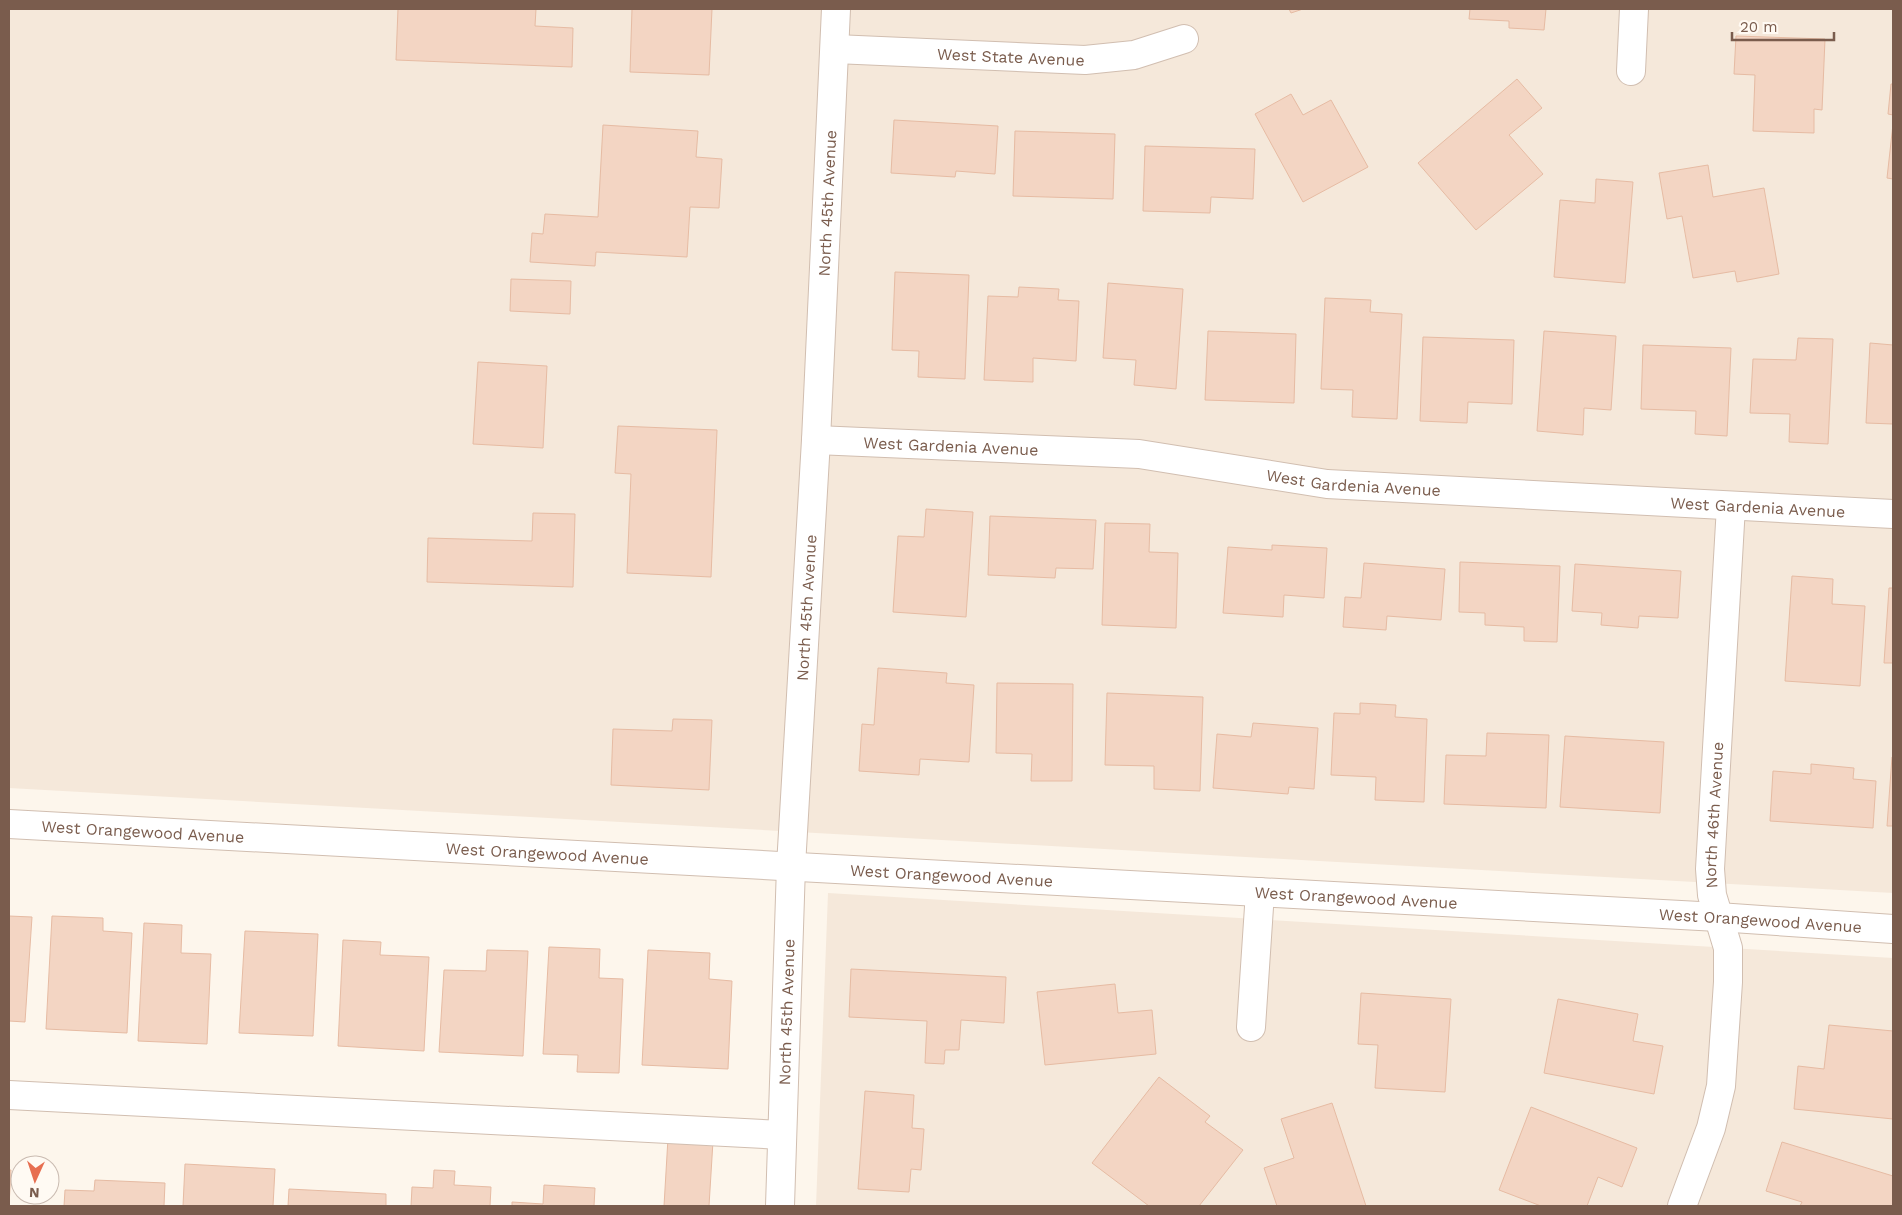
<svg xmlns="http://www.w3.org/2000/svg" width="1902" height="1215" viewBox="0 0 1902 1215" font-family="'Work Sans',sans-serif">
  <rect width="100%" height="100%" fill="#fdf6ec"/>
  <!-- residential -->
  <g fill="#f5e8da">
    <path d="M 9,9 L 1893,9 L 1893,893 L 9,788 Z"/>
    <path d="M 828,893 L 1893,958 L 1893,1206 L 816,1206 Z"/>
  </g>
  <!-- building -->
  <g fill="#f3d5c3" stroke="#e6bba3">
    <path d="M 398,9 L 536,9 L 535,26 L 573,28 L 572,67 L 396,60 Z"/>
    <path d="M 632,9 L 712,9 L 709,75 L 630,72 Z"/>
    <path d="M 1289,9 L 1303,9 L 1291,13 Z"/>
    <path d="M 1470,9 L 1546,9 L 1544,30 L 1509,28 L 1509,21 L 1469,19 Z"/>
    <path d="M 1736,36 L 1825,39 L 1822,110 L 1814,109 L 1814,133 L 1753,131 L 1755,75 L 1734,74 Z"/>
    <path d="M 1517,79 L 1542,108 L 1509,135 L 1543,174 L 1476,230 L 1418,163 Z"/>
    <path d="M 1891,84 L 1893,84 L 1893,115 L 1888,114 Z"/>
    <path d="M 1291,94 L 1303,115 L 1331,100 L 1368,167 L 1303,202 L 1255,114 Z"/>
    <path d="M 894,120 L 998,126 L 995,174 L 956,171 L 955,177 L 891,173 Z"/>
    <path d="M 1893,124 L 1893,179 L 1887,178 Z"/>
    <path d="M 603,125 L 698,131 L 696,157 L 722,159 L 719,208 L 690,207 L 687,257 L 596,252 L 595,266 L 530,262 L 532,233 L 543,234 L 545,214 L 598,217 Z"/>
    <path d="M 1015,131 L 1115,134 L 1113,199 L 1013,196 Z"/>
    <path d="M 1145,146 L 1255,149 L 1253,199 L 1211,197 L 1210,213 L 1143,211 Z"/>
    <path d="M 1708,165 L 1713,197 L 1764,188 L 1779,274 L 1737,282 L 1735,271 L 1693,278 L 1682,216 L 1667,219 L 1659,173 Z"/>
    <path d="M 1596,179 L 1633,182 L 1625,283 L 1554,277 L 1560,200 L 1595,203 Z"/>
    <path d="M 895,272 L 969,275 L 965,379 L 918,377 L 919,351 L 892,350 Z"/>
    <path d="M 511,279 L 571,281 L 570,314 L 510,311 Z"/>
    <path d="M 1108,283 L 1183,289 L 1176,389 L 1134,385 L 1136,360 L 1103,358 Z"/>
    <path d="M 1019,287 L 1059,289 L 1058,300 L 1079,301 L 1076,361 L 1033,358 L 1033,382 L 984,380 L 988,296 L 1018,297 Z"/>
    <path d="M 1325,298 L 1371,300 L 1370,312 L 1402,314 L 1397,419 L 1352,417 L 1353,390 L 1321,389 Z"/>
    <path d="M 1208,331 L 1296,334 L 1294,403 L 1205,400 Z"/>
    <path d="M 1544,331 L 1616,336 L 1611,410 L 1584,408 L 1583,435 L 1537,431 Z"/>
    <path d="M 1423,337 L 1514,340 L 1512,404 L 1468,402 L 1467,423 L 1420,421 Z"/>
    <path d="M 1798,338 L 1833,339 L 1828,444 L 1789,442 L 1790,414 L 1750,413 L 1753,359 L 1796,360 Z"/>
    <path d="M 1870,343 L 1893,345 L 1893,424 L 1866,423 Z"/>
    <path d="M 1643,345 L 1731,348 L 1727,436 L 1695,434 L 1696,411 L 1641,409 Z"/>
    <path d="M 478,362 L 547,366 L 543,448 L 473,444 Z"/>
    <path d="M 618,426 L 717,430 L 711,577 L 627,573 L 631,474 L 615,473 Z"/>
    <path d="M 926,509 L 973,512 L 966,617 L 893,612 L 898,536 L 924,537 Z"/>
    <path d="M 533,513 L 575,514 L 573,587 L 427,582 L 428,538 L 532,541 Z"/>
    <path d="M 990,516 L 1096,520 L 1093,569 L 1056,568 L 1055,578 L 988,575 Z"/>
    <path d="M 1105,523 L 1150,524 L 1149,552 L 1178,553 L 1176,628 L 1102,625 Z"/>
    <path d="M 1272,545 L 1327,548 L 1324,598 L 1284,595 L 1283,617 L 1223,613 L 1228,547 L 1272,550 Z"/>
    <path d="M 1460,562 L 1560,566 L 1557,642 L 1524,641 L 1524,627 L 1485,625 L 1485,613 L 1459,612 Z"/>
    <path d="M 1364,563 L 1445,569 L 1441,620 L 1387,616 L 1386,630 L 1343,627 L 1345,597 L 1361,598 Z"/>
    <path d="M 1575,564 L 1681,571 L 1678,618 L 1639,616 L 1638,628 L 1601,625 L 1602,613 L 1572,611 Z"/>
    <path d="M 1792,576 L 1833,579 L 1832,604 L 1865,606 L 1860,686 L 1785,681 Z"/>
    <path d="M 1889,588 L 1893,588 L 1893,663 L 1884,663 Z"/>
    <path d="M 878,668 L 947,673 L 946,683 L 974,685 L 969,762 L 920,759 L 919,775 L 859,771 L 862,724 L 874,725 Z"/>
    <path d="M 997,683 L 1073,684 L 1072,781 L 1031,781 L 1032,754 L 996,753 Z"/>
    <path d="M 1107,693 L 1203,697 L 1200,791 L 1154,789 L 1154,766 L 1105,765 Z"/>
    <path d="M 1360,703 L 1396,705 L 1395,717 L 1427,719 L 1424,802 L 1375,800 L 1376,777 L 1331,775 L 1334,713 L 1360,714 Z"/>
    <path d="M 673,719 L 712,720 L 709,790 L 611,785 L 613,729 L 672,731 Z"/>
    <path d="M 1253,723 L 1318,728 L 1314,789 L 1289,787 L 1288,794 L 1213,788 L 1217,734 L 1251,737 Z"/>
    <path d="M 1487,733 L 1549,735 L 1546,808 L 1444,804 L 1446,755 L 1486,756 Z"/>
    <path d="M 1565,736 L 1664,742 L 1660,813 L 1560,807 Z"/>
    <path d="M 1892,757 L 1893,757 L 1893,826 L 1887,826 Z"/>
    <path d="M 1811,764 L 1854,768 L 1853,779 L 1876,781 L 1873,828 L 1770,821 L 1773,771 L 1811,774 Z"/>
    <path d="M 9,916 L 32,917 L 25,1022 L 9,1021 Z"/>
    <path d="M 52,916 L 103,918 L 103,931 L 132,933 L 127,1033 L 46,1029 Z"/>
    <path d="M 144,923 L 182,925 L 181,953 L 211,954 L 207,1044 L 138,1041 Z"/>
    <path d="M 245,931 L 318,934 L 313,1036 L 239,1033 Z"/>
    <path d="M 343,940 L 381,942 L 380,955 L 429,957 L 424,1051 L 338,1046 Z"/>
    <path d="M 549,947 L 600,949 L 599,978 L 623,979 L 619,1073 L 577,1072 L 578,1055 L 543,1054 Z"/>
    <path d="M 487,950 L 528,951 L 523,1056 L 439,1052 L 444,970 L 486,971 Z"/>
    <path d="M 648,950 L 710,953 L 709,979 L 732,981 L 728,1069 L 642,1065 Z"/>
    <path d="M 851,969 L 1006,977 L 1004,1023 L 961,1020 L 959,1050 L 945,1050 L 944,1064 L 925,1063 L 927,1021 L 849,1017 Z"/>
    <path d="M 1115,984 L 1118,1013 L 1152,1010 L 1156,1054 L 1045,1065 L 1037,992 Z"/>
    <path d="M 1361,993 L 1451,999 L 1445,1092 L 1375,1088 L 1378,1045 L 1358,1044 Z"/>
    <path d="M 1558,999 L 1638,1014 L 1633,1041 L 1663,1046 L 1654,1094 L 1544,1073 Z"/>
    <path d="M 1829,1025 L 1893,1031 L 1893,1119 L 1794,1109 L 1798,1066 L 1824,1069 Z"/>
    <path d="M 1159,1077 L 1210,1116 L 1205,1122 L 1243,1150 L 1199,1206 L 1149,1206 L 1092,1163 Z"/>
    <path d="M 865,1091 L 914,1095 L 912,1128 L 924,1129 L 921,1170 L 911,1169 L 909,1192 L 858,1189 Z"/>
    <path d="M 1332,1103 L 1366,1206 L 1277,1206 L 1264,1168 L 1294,1158 L 1281,1119 Z"/>
    <path d="M 1531,1107 L 1637,1148 L 1622,1187 L 1598,1177 L 1587,1206 L 1541,1206 L 1499,1190 Z"/>
    <path d="M 668,1138 L 713,1141 L 709,1206 L 664,1206 Z"/>
    <path d="M 1782,1142 L 1893,1176 L 1893,1206 L 1800,1206 L 1802,1202 L 1766,1191 Z"/>
    <path d="M 185,1164 L 275,1169 L 273,1206 L 183,1206 Z"/>
    <path d="M 9,1170 L 11,1170 L 9,1206 Z"/>
    <path d="M 434,1170 L 455,1171 L 454,1185 L 491,1187 L 490,1206 L 411,1206 L 412,1187 L 433,1188 Z"/>
    <path d="M 95,1180 L 165,1183 L 164,1206 L 64,1206 L 65,1190 L 94,1191 Z"/>
    <path d="M 544,1185 L 595,1188 L 594,1206 L 512,1206 L 512,1202 L 543,1204 Z"/>
    <path d="M 289,1189 L 386,1194 L 386,1206 L 288,1206 Z"/>
  </g>
  <g fill="none" stroke-linecap="round" stroke-linejoin="round">
    <!-- minor casing -->
    <g stroke="#d1beb0" stroke-width="30">
      <g id="minor">
        <path id="s1" d="M 835,49 L 1085,60 L 1134,55 L 1184,39"/>
        <path d="M 1631,71 L 1634,9"/>
        <path id="s2" d="M 816,440 L 1139,454 L 1327,484 L 1893,514"/>
        <path id="s3" d="M 9,824 L 1718,917 L 1893,929"/>
        <path d="M 1251,1027 L 1260,892"/>
        <path d="M 9,1095 L 782,1135"/>
        <path id="s4" d="M 780,1206 L 791,866 L 816,440 L 836,9"/>
        <path id="s5" d="M 1682,1206 L 1711,1128 L 1721,1086 L 1728,982 L 1728,948 L 1712,895 L 1710,869 L 1731,506"/>
      </g>
    </g>
    <!-- minor -->
    <use href="#minor" stroke="#fff" stroke-width="28"/>
  </g>
  <g text-anchor="middle" stroke-width="4" stroke-linejoin="round" paint-order="stroke">
    <!-- street labels -->
    <g font-size="16" fill="#7a5c4d" stroke="#fffaf3">
      <text dy="6" stroke="none"><textPath href="#s1" startOffset="176">West State Avenue</textPath></text>
      <text dy="6" stroke="none"><textPath href="#s4" startOffset="1004">North 45th Avenue</textPath></text>
      <text dy="6" stroke="none"><textPath href="#s2" startOffset="135">West Gardenia Avenue</textPath></text>
      <text dy="6" stroke="none"><textPath href="#s2" startOffset="540">West Gardenia Avenue</textPath></text>
      <text dy="6" stroke="none"><textPath href="#s2" startOffset="945">West Gardenia Avenue</textPath></text>
      <text dy="6" stroke="none"><textPath href="#s4" startOffset="599">North 45th Avenue</textPath></text>
      <text dy="6" stroke="none"><textPath href="#s5" startOffset="400">North 46th Avenue</textPath></text>
      <text dy="6" stroke="none"><textPath href="#s3" startOffset="134">West Orangewood Avenue</textPath></text>
      <text dy="6" stroke="none"><textPath href="#s3" startOffset="539">West Orangewood Avenue</textPath></text>
      <text dy="6" stroke="none"><textPath href="#s3" startOffset="944">West Orangewood Avenue</textPath></text>
      <text dy="6" stroke="none"><textPath href="#s3" startOffset="1349">West Orangewood Avenue</textPath></text>
      <text dy="6" stroke="none"><textPath href="#s3" startOffset="1754">West Orangewood Avenue</textPath></text>
      <text dy="6" stroke="none"><textPath href="#s4" startOffset="194">North 45th Avenue</textPath></text>
    </g>
  </g>
  <!-- border -->
  <rect width="1902" height="1215" fill="none" stroke="#7a5c4d" stroke-width="20"/>
  <!-- north arrow -->
  <g transform="translate(35 1180) rotate(183)"><circle r="24" fill="#fffaf3" stroke="#cabbb1"/>
  <path d="M0-4L9 19L0 12L-9 19Z" fill="#e76f51"/>
  <text y="-8" font-size="14" font-weight="bold" text-anchor="middle" fill="#7a5c4d">N</text>
  </g>
  <!-- scale -->
  <path d="M1732 32v8h102v-8" fill="none" stroke="#7a5c4d" stroke-width="2.5"/>
  <text x="1740" y="32" font-size="15" fill="#7a5c4d" stroke="#fffaf3" stroke-width="4" paint-order="stroke">20 m</text>
</svg>
